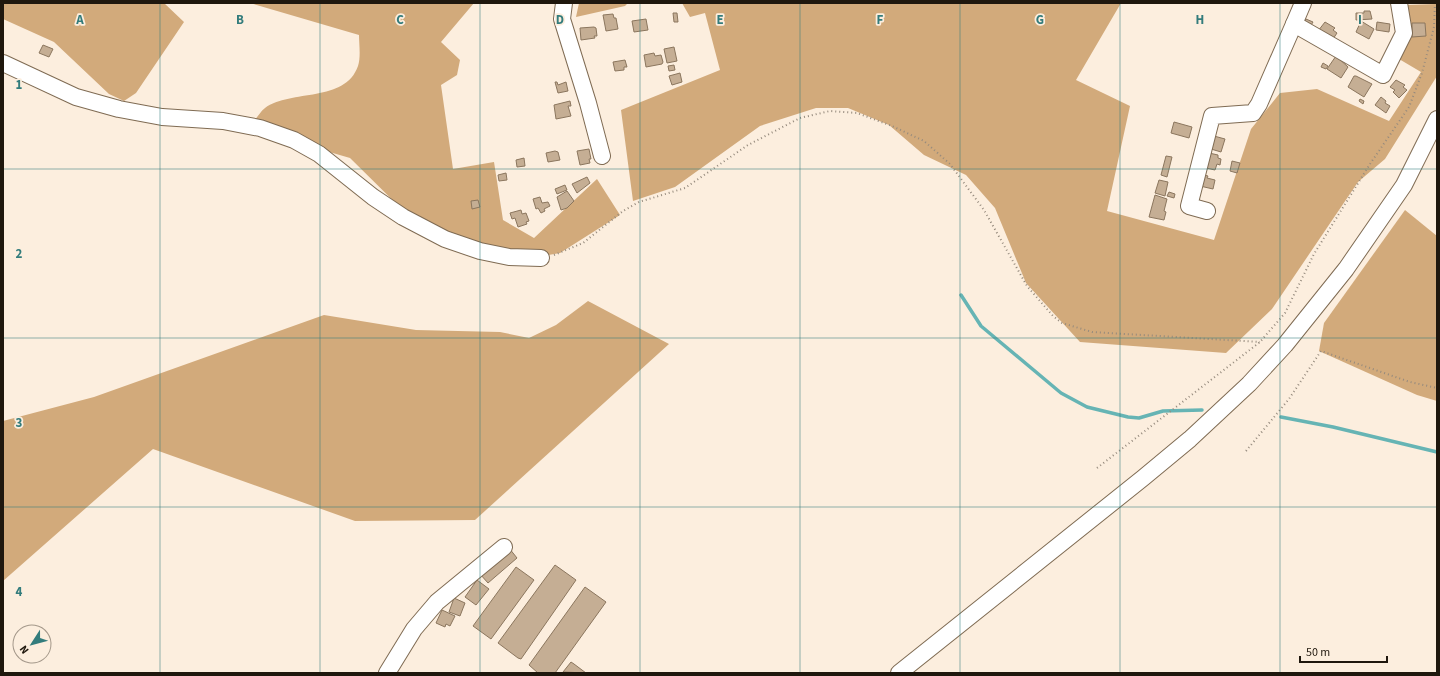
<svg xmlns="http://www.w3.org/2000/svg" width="1440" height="676" viewBox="0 0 1440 676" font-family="'Source Sans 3',sans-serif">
  <rect width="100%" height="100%" fill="#fceede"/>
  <!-- forest -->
  <g fill="#d2aa7b">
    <path d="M 3,3 L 164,3 L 184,22 L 136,93 L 124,101 L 109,94 L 54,42 L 3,19 Z"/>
    <path d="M 250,3 L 474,3 L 441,42 L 460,60 L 457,75 L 441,85 L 453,169 L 494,162 L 503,220 L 534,238 L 597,179 L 620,215 L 560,253 L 531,258 L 429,236 L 350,158 L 264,133 L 255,120 C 258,116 261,111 265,108 C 291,89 345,103 358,66 C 361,57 359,44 359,35 Z"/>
    <path d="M 579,3 L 628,3 L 625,6 L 576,17 Z"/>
    <path d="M 682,3 L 1121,3 L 1076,80 L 1130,106 L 1107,211 L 1214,240 L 1251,129 L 1280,93 L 1317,89 L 1389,121 L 1421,72 L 1399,59 L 1407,5 L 1436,4 L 1437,76 L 1385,159 L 1358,182 L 1272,309 L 1226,353 L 1080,342 L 1026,283 L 995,208 L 966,175 L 924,155 L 889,125 L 848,108 L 816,108 L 760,126 L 675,187 L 633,201 L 621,110 L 720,70 L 705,13 L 690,17 Z"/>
    <path d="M 1405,210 L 1437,236 L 1437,401 L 1417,395 L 1319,351 L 1324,323 Z"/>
    <path d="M 588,301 L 669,344 L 475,520 L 355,521 L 153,449 L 3,581 L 3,421 L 94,397 L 324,315 L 416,330 L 500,332 L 529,338 L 556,325 Z"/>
  </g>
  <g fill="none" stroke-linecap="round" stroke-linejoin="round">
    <!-- stream -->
    <g stroke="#66b4b4" stroke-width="3.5">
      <path d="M 961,295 L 981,326 L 1061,393 L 1087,407 L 1128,417 L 1139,418 L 1163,411 L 1202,410"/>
      <path d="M 1281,417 L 1333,427 L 1437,452"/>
    </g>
  </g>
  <!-- building -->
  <g fill="#c5ae94" stroke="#8b765e">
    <path d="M 1364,11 L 1370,11 L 1372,19 L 1356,20 L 1356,13 L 1364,13 Z"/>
    <path d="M 673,13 L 677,13 L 678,22 L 674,22 Z"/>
    <path d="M 613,14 L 614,18 L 616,18 L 618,29 L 606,31 L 603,15 Z"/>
    <path d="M 646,19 L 648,30 L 634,32 L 632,21 Z"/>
    <path d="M 1306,19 L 1313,22 L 1310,27 L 1304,23 Z"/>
    <path d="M 1361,21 L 1374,29 L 1369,39 L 1356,32 Z"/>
    <path d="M 1325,22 L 1335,28 L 1333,30 L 1337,33 L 1333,39 L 1318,31 Z"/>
    <path d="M 1377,22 L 1390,24 L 1389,32 L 1376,30 Z"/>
    <path d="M 1412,23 L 1425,23 L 1426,36 L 1412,37 Z"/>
    <path d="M 594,27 L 596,28 L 597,36 L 594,36 L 595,38 L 581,40 L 580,28 Z"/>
    <path d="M 43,45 L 53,49 L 49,57 L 39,53 Z"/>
    <path d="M 674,47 L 677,61 L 667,63 L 664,49 Z"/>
    <path d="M 654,53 L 655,56 L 661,55 L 663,62 L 662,64 L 646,67 L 644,55 Z"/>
    <path d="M 1336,56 L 1348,67 L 1341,78 L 1327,69 Z"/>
    <path d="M 625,60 L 627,67 L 624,67 L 624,70 L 615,71 L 613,62 Z"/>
    <path d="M 1323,63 L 1328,66 L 1326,69 L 1321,67 Z"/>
    <path d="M 674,65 L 675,70 L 669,71 L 668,66 Z"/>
    <path d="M 680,73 L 682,82 L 672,85 L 669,76 Z"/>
    <path d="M 1354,76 L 1356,76 L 1372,84 L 1364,97 L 1348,87 Z"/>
    <path d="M 1396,80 L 1405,85 L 1403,87 L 1407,90 L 1399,98 L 1393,92 L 1395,90 L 1390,87 Z"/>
    <path d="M 555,82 L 557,82 L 558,85 L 566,82 L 568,91 L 558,93 Z"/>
    <path d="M 1381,97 L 1386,101 L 1385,103 L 1390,106 L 1386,113 L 1375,105 Z"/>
    <path d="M 1360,99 L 1364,101 L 1363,104 L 1359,101 Z"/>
    <path d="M 570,101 L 571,106 L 568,106 L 571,116 L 556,119 L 554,105 Z"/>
    <path d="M 1174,122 L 1192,127 L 1189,138 L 1171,133 Z"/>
    <path d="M 1214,136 L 1225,139 L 1221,152 L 1211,149 Z"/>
    <path d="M 589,149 L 591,159 L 589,159 L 590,163 L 580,165 L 577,151 Z"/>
    <path d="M 555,151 L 558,152 L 560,160 L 548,162 L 546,153 Z"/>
    <path d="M 1209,153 L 1218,155 L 1218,158 L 1221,159 L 1220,165 L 1217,164 L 1215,170 L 1206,168 Z"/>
    <path d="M 1166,156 L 1172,157 L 1167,177 L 1161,175 Z"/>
    <path d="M 524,158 L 525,166 L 517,167 L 516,160 Z"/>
    <path d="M 1232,161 L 1240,163 L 1237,173 L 1230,171 Z"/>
    <path d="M 506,173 L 507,180 L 499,181 L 498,175 Z"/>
    <path d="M 1204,175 L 1208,176 L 1207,178 L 1215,180 L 1213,189 L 1200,186 Z"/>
    <path d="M 587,177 L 590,183 L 577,193 L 572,184 Z"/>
    <path d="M 1159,180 L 1168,182 L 1165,196 L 1155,193 Z"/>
    <path d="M 565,185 L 567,190 L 557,194 L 555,189 Z"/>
    <path d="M 567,191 L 574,201 L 567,208 L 561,210 L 557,197 Z"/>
    <path d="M 1169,192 L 1175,194 L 1174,198 L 1167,196 Z"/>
    <path d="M 1155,195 L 1167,199 L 1164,211 L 1166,212 L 1164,220 L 1149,217 Z"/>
    <path d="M 540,197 L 542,203 L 548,202 L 550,206 L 544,209 L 545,211 L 541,213 L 538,208 L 536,209 L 533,199 Z"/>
    <path d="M 478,200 L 480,207 L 472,209 L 471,201 Z"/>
    <path d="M 521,210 L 522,214 L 526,213 L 529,221 L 526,222 L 527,224 L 518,227 L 515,218 L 512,219 L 510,213 Z"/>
    <path d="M 509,548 L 517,558 L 488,583 L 480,574 Z"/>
    <path d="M 555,565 L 576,580 L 521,659 L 518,658 L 498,643 Z"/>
    <path d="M 516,567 L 534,580 L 491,639 L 473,626 Z"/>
    <path d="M 477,580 L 489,589 L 476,605 L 465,597 Z"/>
    <path d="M 585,587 L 606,602 L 555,673 L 538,673 L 529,665 Z"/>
    <path d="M 454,598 L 465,603 L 460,616 L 449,612 Z"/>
    <path d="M 442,610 L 455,616 L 450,626 L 446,624 L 445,627 L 436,623 Z"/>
    <path d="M 571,662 L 574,664 L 586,673 L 563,672 Z"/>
  </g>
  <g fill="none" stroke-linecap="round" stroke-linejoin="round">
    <!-- minor casing -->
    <g stroke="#7f6b53" stroke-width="18">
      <g id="minor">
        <path d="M 564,3 L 562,19 L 588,103 L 602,156"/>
        <path d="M 1303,3 L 1294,24 L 1383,75 L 1404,33 L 1399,3"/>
        <path d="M 3,63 L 76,97 L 119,109 L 162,117 L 223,121 L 260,128 L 294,140 L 319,154 L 373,197 L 403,217 L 445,239 L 480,251 L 509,257 L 541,258"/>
        <path d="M 1207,211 L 1189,206 L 1212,116 L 1253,113 L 1259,104 L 1294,24"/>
        <path d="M 387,673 L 414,629 L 437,602 L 504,547"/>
        <path d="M 899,673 L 1143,478 L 1190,439 L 1249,384 L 1285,345 L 1346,269 L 1404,185 L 1437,119"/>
      </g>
    </g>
    <!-- path -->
    <g stroke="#958a7d" stroke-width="2" stroke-dasharray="1 3" stroke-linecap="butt">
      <path d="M 554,255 L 583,243 L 623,211 L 639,202 L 685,188 L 748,145 L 800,118 L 830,111 L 857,113 L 892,126 L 924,141 L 950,164 L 984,210 L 1027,286 L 1053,316 L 1062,323 L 1092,332 L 1260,342"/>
      <path d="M 1246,451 L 1289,399 L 1321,351 L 1410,382 L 1437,388"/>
      <path d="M 1097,468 L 1260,342 L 1285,313 L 1314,254 L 1370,164 L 1409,107 L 1422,73 L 1434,27 L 1435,3"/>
    </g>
    <!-- minor -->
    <use href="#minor" stroke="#fff" stroke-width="16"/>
  </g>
  <!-- grid -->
  <path fill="none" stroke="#337c7c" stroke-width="1" stroke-opacity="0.55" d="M 160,3 L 160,673M 320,3 L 320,673M 480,3 L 480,673M 640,3 L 640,673M 800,3 L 800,673M 960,3 L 960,673M 1120,3 L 1120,673M 1280,3 L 1280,673M 3,169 L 1437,169M 3,338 L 1437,338M 3,507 L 1437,507"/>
  <g font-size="13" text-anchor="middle" font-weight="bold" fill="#337c7c" stroke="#fceede" stroke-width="3.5" stroke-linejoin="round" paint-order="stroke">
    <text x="80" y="24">A</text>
    <text x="240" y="24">B</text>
    <text x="400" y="24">C</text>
    <text x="560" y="24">D</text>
    <text x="720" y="24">E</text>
    <text x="880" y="24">F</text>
    <text x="1040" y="24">G</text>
    <text x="1200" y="24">H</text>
    <text x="1360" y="24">I</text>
    <text x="19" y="89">1</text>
    <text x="19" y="258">2</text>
    <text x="19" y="427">3</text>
    <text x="19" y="596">4</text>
  </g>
  <!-- border -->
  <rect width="1440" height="676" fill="none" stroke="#1f170d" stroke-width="8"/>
  <!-- north arrow -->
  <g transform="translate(32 644) rotate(234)"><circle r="19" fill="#fceede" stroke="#a4988a"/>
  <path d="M0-3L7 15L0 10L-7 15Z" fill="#337c7c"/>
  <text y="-6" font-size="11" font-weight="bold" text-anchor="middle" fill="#1f170d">N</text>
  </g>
  <!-- scale -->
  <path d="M1300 656v6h87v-6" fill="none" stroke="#1f170d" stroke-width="2"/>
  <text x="1306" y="656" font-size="12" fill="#1f170d" stroke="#fceede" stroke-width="3" paint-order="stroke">50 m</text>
</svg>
